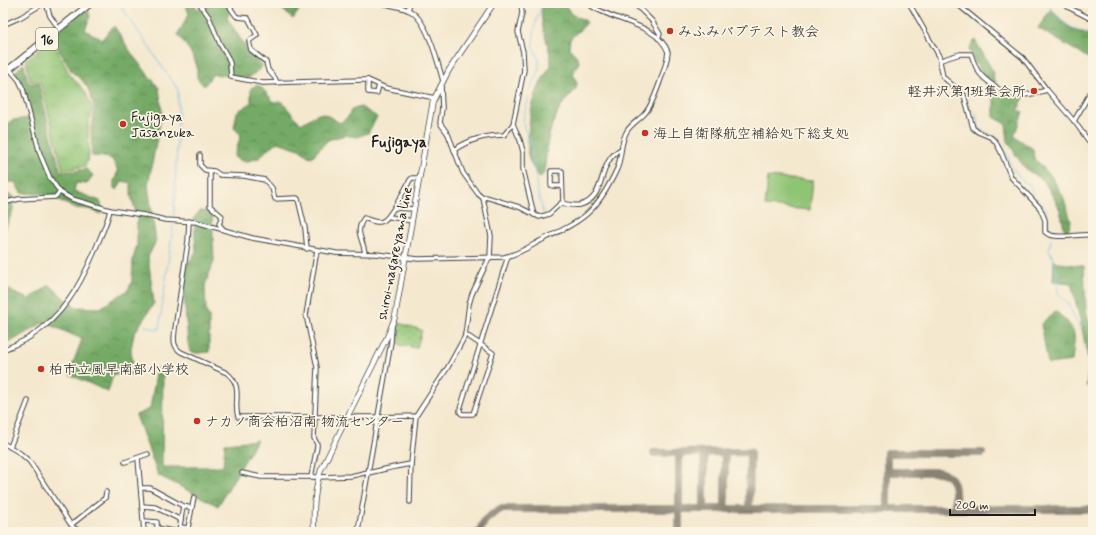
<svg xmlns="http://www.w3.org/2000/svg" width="1096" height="535" viewBox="0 0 1096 535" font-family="Mynerve,'Klee One',sans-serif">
  <defs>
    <pattern id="grass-tufts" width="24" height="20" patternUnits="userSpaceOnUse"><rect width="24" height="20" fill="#90c475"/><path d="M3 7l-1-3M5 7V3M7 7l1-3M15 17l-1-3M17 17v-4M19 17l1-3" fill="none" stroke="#7ca865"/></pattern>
    <pattern id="forest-crowns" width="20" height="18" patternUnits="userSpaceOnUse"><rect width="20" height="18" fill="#74aa66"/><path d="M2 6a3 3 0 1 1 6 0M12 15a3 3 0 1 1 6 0" fill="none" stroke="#5e8a53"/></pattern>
    <pattern id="park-dots" width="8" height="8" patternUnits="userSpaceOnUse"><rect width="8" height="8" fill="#90c475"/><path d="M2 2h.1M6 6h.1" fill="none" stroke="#7ca865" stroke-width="1.8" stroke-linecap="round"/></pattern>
  </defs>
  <rect width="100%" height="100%" fill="#fcf5e5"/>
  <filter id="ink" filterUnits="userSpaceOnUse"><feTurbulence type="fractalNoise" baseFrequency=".025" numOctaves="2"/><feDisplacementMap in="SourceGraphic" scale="8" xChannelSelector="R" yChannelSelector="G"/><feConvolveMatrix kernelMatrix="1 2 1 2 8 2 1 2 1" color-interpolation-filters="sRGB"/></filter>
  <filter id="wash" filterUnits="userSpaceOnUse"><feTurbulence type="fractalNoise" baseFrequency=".012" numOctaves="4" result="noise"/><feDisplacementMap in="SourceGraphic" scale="16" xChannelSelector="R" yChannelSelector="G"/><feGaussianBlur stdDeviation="0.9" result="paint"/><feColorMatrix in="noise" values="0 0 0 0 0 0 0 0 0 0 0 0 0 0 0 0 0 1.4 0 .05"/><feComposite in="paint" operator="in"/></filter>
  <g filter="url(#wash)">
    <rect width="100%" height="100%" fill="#f4e8ce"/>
    <!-- grass -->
    <path fill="url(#grass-tufts)" stroke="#567048" d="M 51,39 L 70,75 L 85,91 L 93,110 L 88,124 L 89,157 L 85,166 L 63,171 L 41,83 L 30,81 L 26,60 Z"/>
    <!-- forest -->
    <g fill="url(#forest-crowns)" stroke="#486341">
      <path d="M 185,3 L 194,3 L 197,9 C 209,5 219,0 231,7 L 227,18 L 249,52 L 263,66 L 249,78 L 213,74 L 204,86 L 197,78 L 197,66 L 190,51 L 178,34 L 189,14 Z"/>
      <path d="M 275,3 L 302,3 L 302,6 L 293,19 Z"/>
      <path d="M 543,3 L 564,3 L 571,14 L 586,21 L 586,24 L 570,39 L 569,48 L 576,55 L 579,62 L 573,74 L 577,83 L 576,89 L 561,106 L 552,125 L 548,140 L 544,173 L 540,178 C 536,172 531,166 529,159 C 527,155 528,149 528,144 C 528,117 534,88 551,66 C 551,43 537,26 543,3 Z"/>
      <path d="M 88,8 L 90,17 L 85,30 L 102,39 L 114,26 L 134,57 L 159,88 L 162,112 L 148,185 L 156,241 L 148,257 L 154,303 L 134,334 L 131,349 L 134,374 L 113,375 L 108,392 L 69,374 L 82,339 L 44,322 L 9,343 L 3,337 L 3,262 L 7,265 L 4,285 L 14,293 L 29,299 L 50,285 L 65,299 L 77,307 L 100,308 L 128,290 L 132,281 L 133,260 L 137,244 L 137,216 L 131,196 L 131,183 L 122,181 L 117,190 L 114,188 L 114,181 L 118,171 L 112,159 L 105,157 L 92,156 L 91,127 L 95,110 L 88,88 L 82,80 L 72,72 L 60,52 L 52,36 Z"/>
      <path d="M 1051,9 L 1069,27 L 1080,31 L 1093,38 L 1093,61 L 1038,28 Z"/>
      <path d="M 975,40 L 994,73 L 993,76 C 999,92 1007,98 1025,95 L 1018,110 L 1023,112 L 1014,136 L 1033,149 L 1034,158 L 1051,176 L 1063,196 L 1071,221 L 1068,232 L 1065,232 L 1060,210 L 1054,198 L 1043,180 L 1027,170 L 1017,157 L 1008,141 L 1006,124 L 994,117 L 994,100 L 969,50 Z"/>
      <path d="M 24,64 L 28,83 L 39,84 L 49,127 L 61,173 L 86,169 L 93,175 L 87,184 L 76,183 L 74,191 L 100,201 L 103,210 L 101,214 L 89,209 L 74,208 L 51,196 L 46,197 L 44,194 L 21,193 L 15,182 L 3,182 L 3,123 L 9,124 L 12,120 L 32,118 L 14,73 Z"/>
      <path d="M 257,85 L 261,87 L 274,102 L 282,102 L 301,124 C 323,111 318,110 340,123 L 348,117 L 352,109 L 361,107 L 377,117 L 368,133 L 357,137 L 345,135 L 328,140 L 312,157 L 308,156 L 299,149 L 278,142 L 269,148 L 259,158 L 244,162 L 234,157 L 241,135 L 234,128 L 237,112 L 251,103 L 251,88 Z"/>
      <path d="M 3,195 L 12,195 L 13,210 L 5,230 L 3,242 Z"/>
      <path d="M 200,211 L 212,212 L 214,261 L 205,285 L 206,312 L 209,316 L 209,352 L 198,353 L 190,352 L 188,343 L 182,272 L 196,252 L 194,218 Z"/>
      <path d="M 1054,260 L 1059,263 L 1084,266 L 1086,310 L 1093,337 L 1093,387 L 1086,386 L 1089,365 L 1082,328 L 1071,283 L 1053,281 Z"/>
      <path d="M 1055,311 C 1079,330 1075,333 1072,361 L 1048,364 L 1041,324 Z"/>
      <path d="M 157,368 L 163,369 L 162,467 L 223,467 L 225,443 L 257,440 L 218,506 L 158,475 L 136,415 L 150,409 Z"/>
    </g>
    <!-- park -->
    <path fill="url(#park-dots)" stroke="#567048" d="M 399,323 L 422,330 L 417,348 L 400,345 L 395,340 Z"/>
    <!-- pitch -->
    <path fill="#90c475" stroke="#567048" d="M 768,177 L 813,181 L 810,210 L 765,206 Z"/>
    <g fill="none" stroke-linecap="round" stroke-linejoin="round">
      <!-- stream -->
      <g stroke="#6db9e7" stroke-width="1">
        <path d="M 119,3 L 178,90 L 178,118 L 174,216"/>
        <path d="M 1046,3 L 1062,21 L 1072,28 L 1093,35"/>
        <path d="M 976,113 L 979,129 C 996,136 1001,140 1008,157 C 1009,160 1009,163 1011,166 C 1014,171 1019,176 1022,181 L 1029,184 L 1034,196 L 1045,208 L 1051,233"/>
        <path d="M 543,213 L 537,189 L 531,145 L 524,127 L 523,120 L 531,88 L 539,71 L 539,59 L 533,47 L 533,43 L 535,25 L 543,3"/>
        <path d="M 1051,239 L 1049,250 L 1054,260 L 1057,272 L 1058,293 L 1068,304 L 1080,329"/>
        <path d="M 145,326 L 159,330 L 173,226"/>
      </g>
      <!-- taxiway -->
      <g stroke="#888275" stroke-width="8">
        <path d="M 654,453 L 679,453"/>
        <path d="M 887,472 L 887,453 L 982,453"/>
        <path d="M 704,509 L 704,453"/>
        <path d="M 725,509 L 725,453"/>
        <path d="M 887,509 L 887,472 L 938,472 C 959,475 955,494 955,509"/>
        <path d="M 479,532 L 485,520 L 500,509 L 1093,509"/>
        <path d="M 679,532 L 679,453 L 750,452 L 749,509"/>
      </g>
    </g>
  </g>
  <g filter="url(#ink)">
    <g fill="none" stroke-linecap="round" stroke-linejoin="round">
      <!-- minor casing -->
      <g stroke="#3c3b37" stroke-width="5.5">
        <g id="minor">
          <path d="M 46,3 L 50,16 L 57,26"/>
          <path d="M 199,3 L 209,17 L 220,44 L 227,56 L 230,63 L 231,77 L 263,83 L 362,80 L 368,80 L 386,88 L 435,98"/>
          <path d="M 227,3 L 236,16 L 238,17 L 248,18 L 257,35 L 249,41 L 251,50 L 266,62 L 268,70 L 275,78 L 277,83"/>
          <path d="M 381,3 C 390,6 400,6 408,10 C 427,17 438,63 443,81"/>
          <path d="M 634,3 L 652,21 L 660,34 L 658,38"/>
          <path d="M 909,3 L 939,56 L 943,77 L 964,95 L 973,128 L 978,132 L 990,137 L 995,141 L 1001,152 L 1011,177 L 1040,208 L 1045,220 L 1045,232 C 1054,241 1080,233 1093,235"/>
          <path d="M 956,3 L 1023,58 L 1047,90 L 1074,121 L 1093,147"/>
          <path d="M 1064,3 L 1068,7 L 1093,20"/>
          <path d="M 408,10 L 410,3"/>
          <path d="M 3,25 L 21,17 L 44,3"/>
          <path d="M 941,60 L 960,54 L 971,54 C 973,60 975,66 978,71 C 984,80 1003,94 1014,95 C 1024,96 1037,93 1047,90"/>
          <path d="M 7,66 L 19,80 L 23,89 L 40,154 L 50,178 L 60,192 L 72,199 L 110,210 L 144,215 L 165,220 L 196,222 L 252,238 L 336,253 L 376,254 L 418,259 L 504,257 C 517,255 529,247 540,241 C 583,220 596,214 617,169 C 622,157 620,142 627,131 C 632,123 641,119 646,112 C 654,102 667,64 668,52 C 658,23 609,21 587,3"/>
          <path d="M 368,80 L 368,92 L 377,93 L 379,85"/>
          <path d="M 441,86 L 442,108 L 440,123 L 448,134 L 463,173 L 478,194 L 483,198 L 486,197 L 519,207 L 539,217 L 549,214 L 561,203 C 566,204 574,206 580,205 C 608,198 596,162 621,149"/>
          <path d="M 1074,121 L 1092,90"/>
          <path d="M 513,124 L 520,140 L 523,152 L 523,169 L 534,215"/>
          <path d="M 454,150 C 470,139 484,136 504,135 L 513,124 L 524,70 L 523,52 L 518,32 L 522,13 L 521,3"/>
          <path d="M 200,155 L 200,165 L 205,170 L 214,171 L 220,175 L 244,176 L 265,180 L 272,188 L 275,199 L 297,198 L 298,199 L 305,228 L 307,249"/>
          <path d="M 210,171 L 210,206 L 222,216 L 219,224 L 224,230"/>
          <path d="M 562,186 L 553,186 L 551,185 L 551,171 L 562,171 L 563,203"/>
          <path d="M 483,198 L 491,236 L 490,258"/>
          <path d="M 3,203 L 19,199 L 55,197 L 60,192"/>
          <path d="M 394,208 L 414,209"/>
          <path d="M 390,217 L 412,221"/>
          <path d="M 189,221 L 188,241 L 175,329 C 174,338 172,346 181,352 L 227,373 C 244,387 233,401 238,417 L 378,417"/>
          <path d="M 365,253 C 363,238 354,233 364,218 C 370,220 377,224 383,221 C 391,217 405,189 410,180 L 412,178 L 419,178"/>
          <path d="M 465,334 L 493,353 L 473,414 L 462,414 L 460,412 L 460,409 L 508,256"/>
          <path d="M 3,350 C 12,346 22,342 30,337 C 63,316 79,287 94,253 C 99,239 107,225 110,210"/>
          <path d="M 378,417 L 416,416 L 448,367 L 465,336 L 469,304 L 472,294 L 489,258"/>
          <path d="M 3,443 L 20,453 L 30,462 L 69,522 L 74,528 L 82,532"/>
          <path d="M 10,447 L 28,401"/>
          <path d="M 138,458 L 144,532"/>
          <path d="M 125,462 L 148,454"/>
          <path d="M 242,473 L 261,477 L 318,477"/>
          <path d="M 368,473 C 382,470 396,466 411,464"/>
          <path d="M 311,477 L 317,447 L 317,444 L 314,438 L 317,367 L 306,315 L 317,250"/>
          <path d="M 319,477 L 351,476 L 368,472"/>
          <path d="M 141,488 L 150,488 L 183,506 L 192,508"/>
          <path d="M 410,502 L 411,464 L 416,416"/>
          <path d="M 142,506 L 155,507 L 181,520"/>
          <path d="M 144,521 L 157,522 L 157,528 L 179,532 L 183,506"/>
          <path d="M 71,525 L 105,498 L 106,492"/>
          <path d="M 180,527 L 188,528 L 194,497"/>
          <path d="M 358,531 L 368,473 L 391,342 L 392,327"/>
        </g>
      </g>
      <!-- major casing -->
      <g stroke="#3c3b37" stroke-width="6">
        <path id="major" d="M 314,532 C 313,511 314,490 321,470 L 388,335 L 395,317 L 433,101 L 449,70 L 494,3"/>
      </g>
      <!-- highway casing -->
      <g stroke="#3c3b37" stroke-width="8">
        <path id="highway" d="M 3,74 L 91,3"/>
      </g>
      <!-- minor -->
      <use href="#minor" stroke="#fff" stroke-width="3.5"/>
      <!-- major -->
      <use href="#major" stroke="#fff" stroke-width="4.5"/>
      <!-- highway -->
      <use href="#highway" stroke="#fff" stroke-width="5.5"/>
    </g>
  </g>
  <!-- markers -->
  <g fill="#c8321e" stroke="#fcf5e5" stroke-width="1.5">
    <circle cx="670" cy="31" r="4"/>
    <circle cx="1034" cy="91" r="4"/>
    <circle cx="123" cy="124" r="4"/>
    <circle cx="645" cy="133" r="4"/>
    <circle cx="41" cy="369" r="4"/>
    <circle cx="197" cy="421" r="4"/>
  </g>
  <g text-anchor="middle" stroke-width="3.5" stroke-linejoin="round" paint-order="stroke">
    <!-- shield labels -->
    <rect fill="#fcf5e5" stroke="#5f5d58" stroke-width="1" x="36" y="28" width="22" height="22" rx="3"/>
    <g font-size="13" font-weight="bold" fill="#1c1c1c">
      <text x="47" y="44">16</text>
    </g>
    <!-- poi labels -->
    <g font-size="14" fill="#1c1c1c" stroke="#fcf5e5" text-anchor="start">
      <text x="678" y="36">みふみバプテスト教会</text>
      <text x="1026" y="96" text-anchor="end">軽井沢第1班集会所</text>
      <text x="131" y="121">Fujigaya<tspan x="131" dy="16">Jūsanzuka</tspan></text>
      <text x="653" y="138">海上自衛隊航空補給処下総支処</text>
      <text x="49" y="374">柏市立風早南部小学校</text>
      <text x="205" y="426">ナカノ商会柏沼南 物流センター</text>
    </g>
    <!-- street labels -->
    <g font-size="14" fill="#1c1c1c" stroke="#fcf5e5">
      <text transform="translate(394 253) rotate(-79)" y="5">shiroi-nagareyama line</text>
    </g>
    <!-- neighbourhood labels -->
    <g font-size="15" font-weight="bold" fill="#1c1c1c" stroke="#fcf5e5">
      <text x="399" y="147">Fujigaya</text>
    </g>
  </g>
  <!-- margin -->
  <rect width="1096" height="535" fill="none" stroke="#fcf5e5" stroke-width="16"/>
  <!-- scale -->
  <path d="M950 509v6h85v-6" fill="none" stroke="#1c1c1c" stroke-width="2"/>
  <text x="956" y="509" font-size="12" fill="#1c1c1c" stroke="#fcf5e5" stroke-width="3" paint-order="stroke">200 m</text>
</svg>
